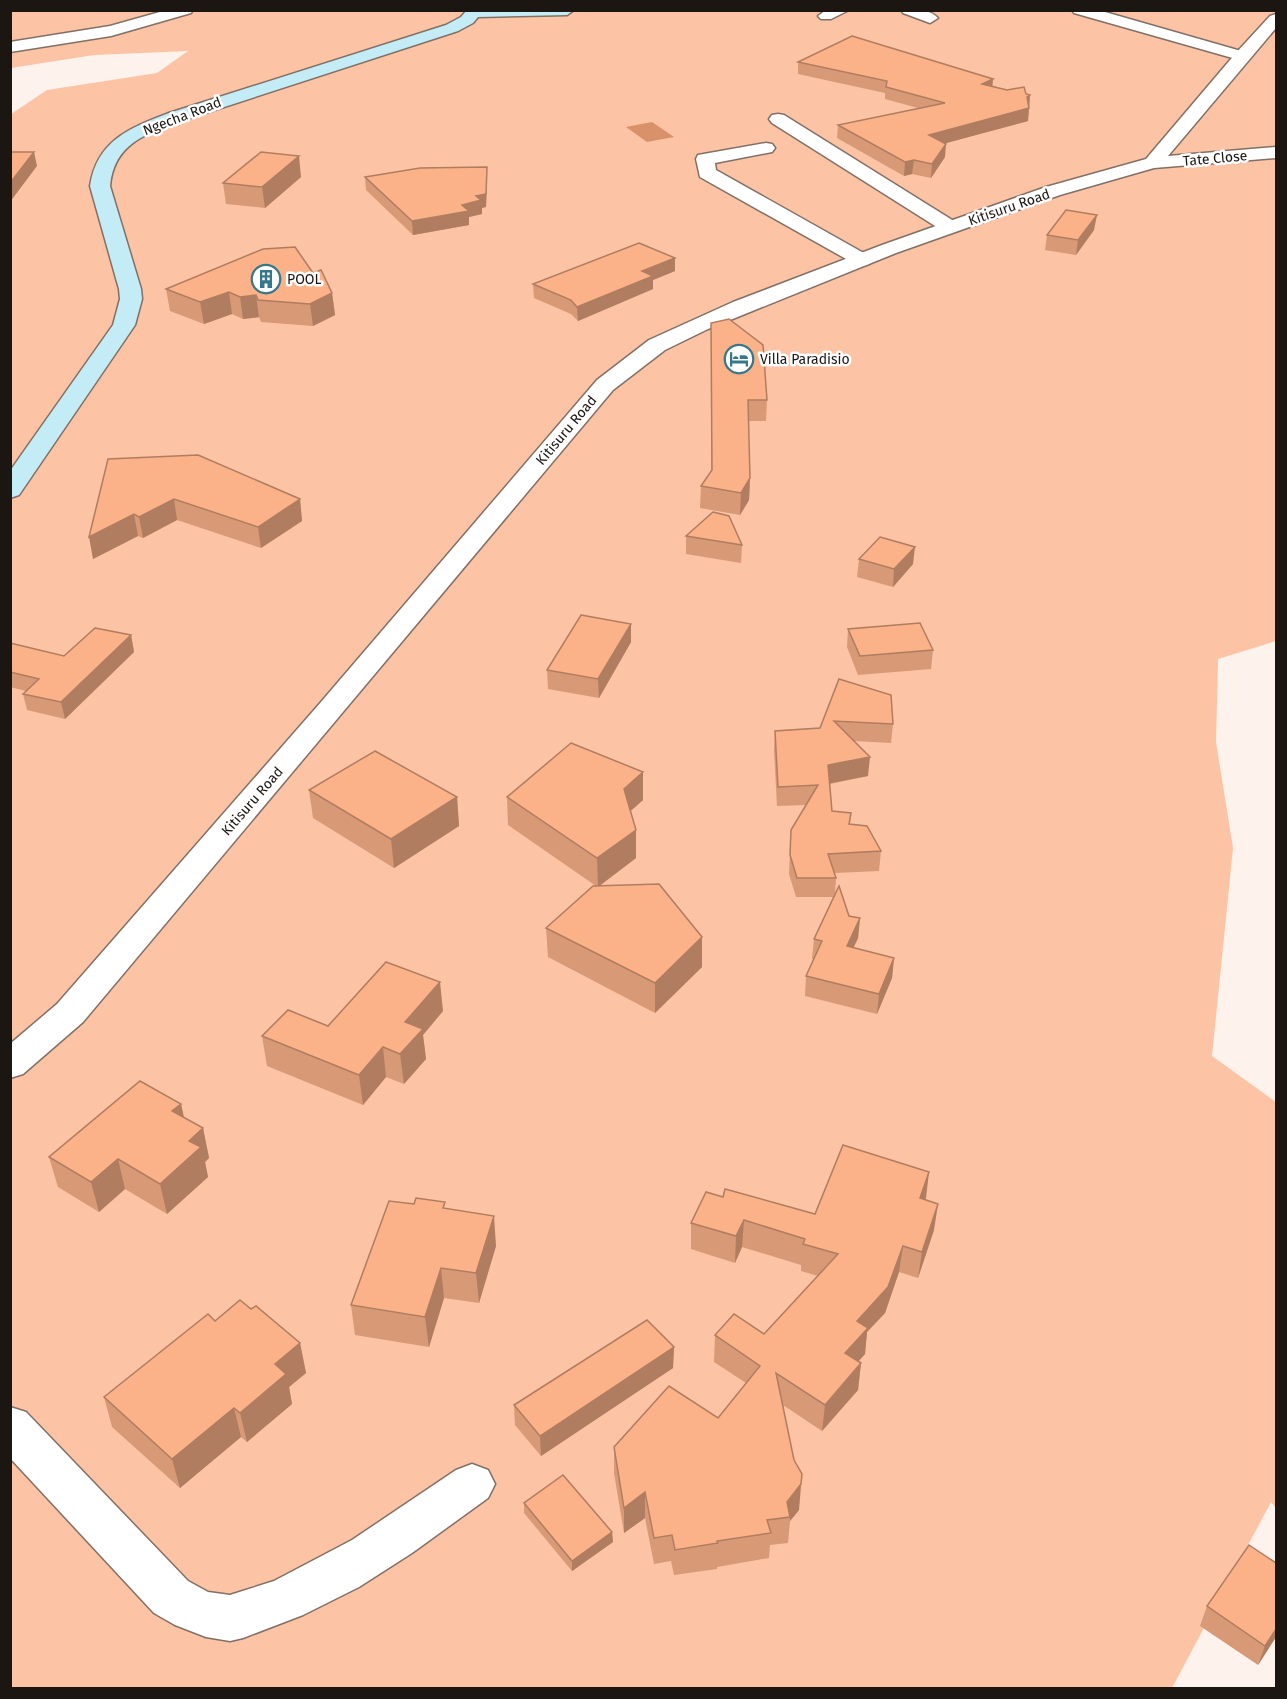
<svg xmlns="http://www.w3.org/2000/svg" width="1287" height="1699" viewBox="0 0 1287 1699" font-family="'Fira Sans',sans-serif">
  <rect width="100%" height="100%" fill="#fef2ec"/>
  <!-- green -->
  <path fill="#fcc3a4" d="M 11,10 L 1276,11 L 1276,641 L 1218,659 L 1216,742 L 1233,848 L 1212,1056 L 1276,1102 L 1276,1508 L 1271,1502 L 1172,1688 L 11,1688 L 11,114 L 47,90 L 157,73 L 188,51 L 94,55 L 11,68 Z"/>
  <!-- water -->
  <path fill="#d89169" d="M 652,122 L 674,137 L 647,142 L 626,127 Z"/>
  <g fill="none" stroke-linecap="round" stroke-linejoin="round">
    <!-- minor casing -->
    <g stroke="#817066" stroke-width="3">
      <g id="minor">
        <path d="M 826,10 L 849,10 L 831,19 L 821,19 L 818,16 Z"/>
        <path d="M 901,10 C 914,10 928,8 938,18 L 930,23 L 903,13 Z"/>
        <path d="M 1072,10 L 1098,10 L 1248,53 L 1250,56 L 1242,61 L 1236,59 L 1074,13 Z"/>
        <path d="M 778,114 L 784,115 L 957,223 L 960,227 L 957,231 L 943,231 L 772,123 L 769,119 L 772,115 Z"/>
        <path d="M 766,143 L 772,144 L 775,148 L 772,152 L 715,163 L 716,170 L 869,256 L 872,260 L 869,264 L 862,266 L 855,264 L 700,177 L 696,159 L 698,155 Z"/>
        <path d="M 10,1407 L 26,1412 L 188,1581 L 208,1592 L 230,1595 L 274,1581 L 352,1540 L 456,1470 L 472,1464 L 488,1470 L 495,1484 L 488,1498 L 412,1553 L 359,1587 L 303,1615 L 243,1638 L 230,1641 L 206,1637 L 175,1625 L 154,1613 L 10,1458 Z"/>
      </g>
    </g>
    <!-- tertiary casing -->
    <g stroke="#817066" stroke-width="3">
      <g id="tertiary">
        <path d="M 167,10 L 193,10 L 191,13 L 111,36 L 10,52 L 10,42 L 110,26 Z"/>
        <path d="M 1276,14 L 1276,28 L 1168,156 L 1276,147 L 1276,158 L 1154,168 L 1060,195 L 896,253 L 708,329 L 665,350 L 613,390 L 83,1022 L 23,1074 L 10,1078 L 10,1044 L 57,1004 L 321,702 L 597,380 L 649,340 L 733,302 L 882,245 L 1046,187 L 1146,159 L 1236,53 L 1270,16 Z"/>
      </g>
    </g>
    <!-- secondary casing -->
    <g stroke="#817066" stroke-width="3">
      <path id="secondary" d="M 467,10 L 574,10 L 567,15 L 478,17 L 473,23 L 458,31 L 181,121 C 146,134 114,143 110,186 L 141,289 L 142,299 L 135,325 L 19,495 L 10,498 L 10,471 L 113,325 L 120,299 L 119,289 L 90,186 C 97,140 130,128 169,113 L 446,25 L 461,17 Z"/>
    </g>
    <!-- minor -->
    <use href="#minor" fill="#fff" fill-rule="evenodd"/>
    <!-- tertiary -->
    <use href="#tertiary" fill="#fff" fill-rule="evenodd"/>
    <!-- secondary -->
    <use href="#secondary" fill="#c4ecf6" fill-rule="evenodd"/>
  </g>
  <!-- wall -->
  <g fill="#d89976">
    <path d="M 798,62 L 993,87 L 1030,95 L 1028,121 L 945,143 L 945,157 L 931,178 L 912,174 L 904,176 L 837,138 L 838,125 L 918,108 L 885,99 L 885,93 L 798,74 Z"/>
    <path d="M 487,167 L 487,180 L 486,207 L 482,208 L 482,214 L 469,217 L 469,225 L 413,235 L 366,190 L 365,177 Z"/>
    <path d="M 301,177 L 265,208 L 226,204 L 223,183 Z"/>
    <path d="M 1094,230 L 1076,255 L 1045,250 L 1047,235 Z"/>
    <path d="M 675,271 L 653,280 L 653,289 L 578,321 L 571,314 L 534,298 L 533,284 Z"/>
    <path d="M 313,273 L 332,293 L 335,315 L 313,326 L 261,322 L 259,317 L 243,319 L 232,314 L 204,324 L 170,311 L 166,289 Z"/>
    <path d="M 711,323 L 767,400 L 766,421 L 748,421 L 750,478 L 749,500 L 740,515 L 700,508 L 701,486 L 711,471 Z"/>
    <path d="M 108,459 L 300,499 L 302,521 L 261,548 L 177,520 L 143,538 L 138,536 L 93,559 Z"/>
    <path d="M 686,536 L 742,545 L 741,563 L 686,554 Z"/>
    <path d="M 859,559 L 913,564 L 893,587 L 857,577 Z"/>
    <path d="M 631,624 L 631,642 L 599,698 L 548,689 L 547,670 Z"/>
    <path d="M 848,629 L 933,650 L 931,669 L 858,675 L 847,647 Z"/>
    <path d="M 131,635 L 134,652 L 65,719 L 27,710 L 23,694 L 26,691 L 10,687 L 10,643 L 64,656 Z"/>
    <path d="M 839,679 L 893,724 L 891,743 L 854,741 L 868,776 L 830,784 L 832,811 L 851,813 L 850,824 L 881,851 L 879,871 L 835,873 L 836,878 L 835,895 L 849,916 L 860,918 L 858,938 L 853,948 L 894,958 L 892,978 L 877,1014 L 805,996 L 806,976 L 814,959 L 812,959 L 814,939 L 833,897 L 796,897 L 789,874 L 791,830 L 806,805 L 777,806 L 774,750 L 775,731 L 820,728 Z"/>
    <path d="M 309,790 L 457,797 L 459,826 L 394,868 L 313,818 Z"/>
    <path d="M 507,797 L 643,800 L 630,811 L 636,858 L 599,886 L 702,937 L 702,967 L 655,1013 L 548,957 L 546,928 L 596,886 L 508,825 Z"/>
    <path d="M 443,1011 L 423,1035 L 426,1059 L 404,1084 L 386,1077 L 363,1105 L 267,1066 L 262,1036 L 328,1026 Z"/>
    <path d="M 181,1104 L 184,1117 L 203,1128 L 209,1158 L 205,1162 L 208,1177 L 167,1214 L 125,1189 L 99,1212 L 58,1187 L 49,1157 Z"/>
    <path d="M 723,1197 L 815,1214 L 926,1198 L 925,1200 L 934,1230 L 918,1278 L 899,1272 L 885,1313 L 867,1332 L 865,1354 L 858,1361 L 861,1363 L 858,1390 L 822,1431 L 783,1405 L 799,1510 L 790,1521 L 788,1543 L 770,1545 L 769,1558 L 717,1567 L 717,1569 L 674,1575 L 671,1561 L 654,1564 L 645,1518 L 624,1533 L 614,1473 L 614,1447 L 718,1418 L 746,1383 L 714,1362 L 715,1335 L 764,1334 L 818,1276 L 801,1271 L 801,1265 L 742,1247 L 735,1263 L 691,1249 L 691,1223 Z"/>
    <path d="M 446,1209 L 496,1246 L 479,1303 L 444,1298 L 429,1347 L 355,1335 L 351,1305 Z"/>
    <path d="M 251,1309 L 300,1343 L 306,1373 L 289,1387 L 292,1404 L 247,1442 L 241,1437 L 180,1488 L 112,1427 L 104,1397 L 215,1321 Z"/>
    <path d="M 674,1347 L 673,1368 L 541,1456 L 515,1425 L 514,1405 Z"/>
    <path d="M 524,1503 L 612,1532 L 613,1542 L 572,1571 L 524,1513 Z"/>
    <path d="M 1207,1606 L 1276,1637 L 1258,1665 L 1200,1626 Z"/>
  </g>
  <!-- shaded-wall -->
  <g fill="#b07d60">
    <path d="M 993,79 L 992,92 L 982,84 Z"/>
    <path d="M 1030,95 L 1028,121 L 928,148 L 929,135 Z"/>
    <path d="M 946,144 L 945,157 L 931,178 L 932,164 Z"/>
    <path d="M 34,152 L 37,166 L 10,202 L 10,183 Z"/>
    <path d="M 299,156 L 301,177 L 265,208 L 262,187 Z"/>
    <path d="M 914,160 L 912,174 L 904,176 L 905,162 Z"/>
    <path d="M 487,167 L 487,180 L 486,207 L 482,208 L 482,214 L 469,217 L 469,225 L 413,235 L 412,221 L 462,205 L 476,196 Z"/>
    <path d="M 1097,215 L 1094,230 L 1076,255 L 1078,240 Z"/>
    <path d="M 675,258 L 675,271 L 653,280 L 653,289 L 578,321 L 577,307 L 642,271 Z"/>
    <path d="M 229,292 L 232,314 L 204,324 L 200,302 Z"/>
    <path d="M 332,293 L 335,315 L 313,326 L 310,304 Z"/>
    <path d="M 256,295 L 259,317 L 243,319 L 240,297 Z"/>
    <path d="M 750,478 L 749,500 L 740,515 L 741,493 Z"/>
    <path d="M 174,499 L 177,520 L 143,538 L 139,517 Z"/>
    <path d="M 300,499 L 302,521 L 261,548 L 258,527 Z"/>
    <path d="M 134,514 L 138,536 L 93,559 L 89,537 Z"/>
    <path d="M 915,547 L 913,564 L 893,587 L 894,569 Z"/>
    <path d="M 631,624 L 631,642 L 599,698 L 598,679 Z"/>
    <path d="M 131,635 L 134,652 L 65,719 L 61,702 Z"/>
    <path d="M 870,757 L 868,776 L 826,784 L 828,765 Z"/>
    <path d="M 643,772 L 643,800 L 624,817 L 624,789 Z"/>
    <path d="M 457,797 L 459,826 L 394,868 L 391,839 Z"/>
    <path d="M 636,830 L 636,858 L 598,887 L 597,858 Z"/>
    <path d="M 860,918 L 858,938 L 845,966 L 847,946 Z"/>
    <path d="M 702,937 L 702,967 L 655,1013 L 655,983 Z"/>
    <path d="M 894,958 L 892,978 L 877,1014 L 879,994 Z"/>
    <path d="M 440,982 L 443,1011 L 423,1035 L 426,1059 L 404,1084 L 400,1054 L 405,1022 Z"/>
    <path d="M 383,1047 L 386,1077 L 363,1105 L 359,1075 Z"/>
    <path d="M 181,1104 L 187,1133 L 172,1111 Z"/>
    <path d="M 203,1128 L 209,1158 L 205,1162 L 208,1177 L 167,1214 L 160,1184 L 189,1141 Z"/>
    <path d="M 118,1159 L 125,1189 L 99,1212 L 91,1182 Z"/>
    <path d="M 929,1172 L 926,1198 L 916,1225 L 920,1198 Z"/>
    <path d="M 938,1204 L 934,1230 L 918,1278 L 922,1252 Z"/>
    <path d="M 494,1216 L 496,1246 L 479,1303 L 476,1273 Z"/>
    <path d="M 744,1220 L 742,1247 L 735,1263 L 736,1236 Z"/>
    <path d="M 903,1246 L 899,1272 L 885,1313 L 867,1332 L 865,1354 L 843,1379 L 845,1353 L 857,1321 Z"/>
    <path d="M 441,1268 L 444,1298 L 429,1347 L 425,1317 Z"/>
    <path d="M 300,1343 L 306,1373 L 289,1387 L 292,1404 L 247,1442 L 240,1413 L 275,1364 Z"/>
    <path d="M 674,1347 L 673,1368 L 541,1456 L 540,1436 Z"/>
    <path d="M 861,1363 L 858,1390 L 822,1431 L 825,1405 Z"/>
    <path d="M 234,1408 L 241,1437 L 180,1488 L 172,1459 Z"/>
    <path d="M 802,1474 L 799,1510 L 790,1521 L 790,1517 L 787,1502 Z"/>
    <path d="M 645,1492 L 645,1518 L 624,1533 L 624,1508 Z"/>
    <path d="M 612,1532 L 613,1542 L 572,1571 L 572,1561 Z"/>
    <path d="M 1276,1629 L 1276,1637 L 1258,1665 L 1265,1646 Z"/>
  </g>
  <!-- building -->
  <g fill="#fbb289" stroke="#b07d60" stroke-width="1.5">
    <path d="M 852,36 L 993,79 L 982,84 L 1007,90 L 1024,87 L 1026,94 L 1030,95 L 1027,97 L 1029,108 L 929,135 L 946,144 L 932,164 L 914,160 L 905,162 L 838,125 L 945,103 L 886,87 L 887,81 L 798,62 Z"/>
    <path d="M 10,152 L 34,152 L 10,183 Z"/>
    <path d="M 261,152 L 299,156 L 262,187 L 223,183 Z"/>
    <path d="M 487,167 L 486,194 L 476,196 L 481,200 L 462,205 L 469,211 L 412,221 L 365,177 L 420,168 Z"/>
    <path d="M 1066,210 L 1097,215 L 1078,240 L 1047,235 Z"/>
    <path d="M 639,243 L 675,258 L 642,271 L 653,276 L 577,307 L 571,300 L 533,284 Z"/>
    <path d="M 295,247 L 313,273 L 321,270 L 332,293 L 310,304 L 258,300 L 256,295 L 240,297 L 229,292 L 200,302 L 166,289 L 263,249 Z"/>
    <path d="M 729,319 L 763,345 L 767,400 L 748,400 L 750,478 L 741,493 L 701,486 L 712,470 L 711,323 Z"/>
    <path d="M 198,455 L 300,499 L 258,527 L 174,499 L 139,517 L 134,514 L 89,537 L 108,459 Z"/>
    <path d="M 713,512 L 729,516 L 742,545 L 686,536 Z"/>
    <path d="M 880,537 L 915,547 L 894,569 L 859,559 Z"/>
    <path d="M 581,615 L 631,624 L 598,679 L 547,670 Z"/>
    <path d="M 920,623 L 933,650 L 860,656 L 848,629 Z"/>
    <path d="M 95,628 L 131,635 L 61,702 L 23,694 L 39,679 L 10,672 L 10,643 L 64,656 Z"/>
    <path d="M 839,679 L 891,695 L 893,724 L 834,721 L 870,757 L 828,765 L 832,811 L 851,813 L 849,824 L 867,826 L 881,851 L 828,854 L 836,878 L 797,878 L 790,855 L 791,830 L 818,785 L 778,787 L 775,731 L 820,728 Z"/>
    <path d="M 571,743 L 643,772 L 624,789 L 636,830 L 597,858 L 507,797 Z"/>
    <path d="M 375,751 L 457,797 L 391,839 L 309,790 Z"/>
    <path d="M 659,884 L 702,937 L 655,983 L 546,928 L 593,886 Z"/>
    <path d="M 839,886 L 849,916 L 860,918 L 847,946 L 894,958 L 879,994 L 806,976 L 822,941 L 814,939 Z"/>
    <path d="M 386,962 L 440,982 L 405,1022 L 423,1029 L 400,1054 L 383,1047 L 359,1075 L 262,1036 L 288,1010 L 328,1026 Z"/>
    <path d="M 140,1081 L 181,1104 L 172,1111 L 203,1128 L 189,1141 L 201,1147 L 160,1184 L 118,1159 L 91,1182 L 49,1157 Z"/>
    <path d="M 843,1145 L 929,1172 L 920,1198 L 938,1204 L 922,1252 L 903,1246 L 888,1287 L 857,1321 L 868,1328 L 845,1353 L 861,1363 L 825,1405 L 776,1373 L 794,1460 L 802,1474 L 801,1484 L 787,1502 L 790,1517 L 767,1520 L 771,1533 L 717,1541 L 718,1543 L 675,1550 L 672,1535 L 654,1538 L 645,1492 L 624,1508 L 614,1447 L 669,1386 L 718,1418 L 760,1366 L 715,1335 L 734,1314 L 764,1334 L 838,1254 L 803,1244 L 805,1239 L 744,1220 L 736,1236 L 691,1223 L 706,1192 L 723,1197 L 725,1189 L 815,1214 Z"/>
    <path d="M 416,1198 L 445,1202 L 443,1208 L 494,1216 L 476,1273 L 441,1268 L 425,1317 L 351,1305 L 389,1201 L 414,1204 Z"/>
    <path d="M 240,1300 L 251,1309 L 256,1306 L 300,1343 L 275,1364 L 286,1374 L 240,1413 L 234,1408 L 172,1459 L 104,1397 L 208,1314 L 215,1321 Z"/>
    <path d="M 647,1320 L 674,1347 L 540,1436 L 514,1405 Z"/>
    <path d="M 563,1475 L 612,1532 L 572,1561 L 524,1503 Z"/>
    <path d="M 1249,1545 L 1276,1563 L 1276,1629 L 1265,1646 L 1207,1606 Z"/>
  </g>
  <!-- icons -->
  <defs>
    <g id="building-ring" transform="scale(1.5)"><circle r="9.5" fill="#fff" stroke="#367789" stroke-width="1.5"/><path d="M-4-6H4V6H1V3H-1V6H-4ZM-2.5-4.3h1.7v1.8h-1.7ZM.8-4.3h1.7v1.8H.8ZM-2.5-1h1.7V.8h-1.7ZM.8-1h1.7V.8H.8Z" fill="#367789"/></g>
    <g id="hotel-ring" transform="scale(1.5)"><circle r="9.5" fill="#fff" stroke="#367789" stroke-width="1.5"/><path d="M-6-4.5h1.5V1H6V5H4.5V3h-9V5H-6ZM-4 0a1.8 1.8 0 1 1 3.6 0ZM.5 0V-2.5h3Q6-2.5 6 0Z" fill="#367789"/></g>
  </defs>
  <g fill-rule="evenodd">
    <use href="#building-ring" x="266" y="279"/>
    <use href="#hotel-ring" x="739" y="359"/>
  </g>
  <g text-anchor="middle" stroke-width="5" stroke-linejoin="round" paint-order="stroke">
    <!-- far-street labels -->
    <g font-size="14" fill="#1c1612" stroke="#fff">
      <text transform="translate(182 116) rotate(-21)" y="5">Ngecha Road</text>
      <text transform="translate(1215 158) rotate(-5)" y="5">Tate Close</text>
      <text transform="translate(1009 207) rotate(-19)" y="5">Kitisuru Road</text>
      <text transform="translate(566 430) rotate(-50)" y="5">Kitisuru Road</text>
      <text transform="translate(252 801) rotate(-49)" y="5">Kitisuru Road</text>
    </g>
    <!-- far-poi labels -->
    <g font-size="14" fill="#1c1612" stroke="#fff" text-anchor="start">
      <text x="287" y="284">POOL</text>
      <text x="760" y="364">Villa Paradisio</text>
    </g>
  </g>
  <!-- border -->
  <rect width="1287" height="1699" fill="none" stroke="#1c1612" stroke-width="24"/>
</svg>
